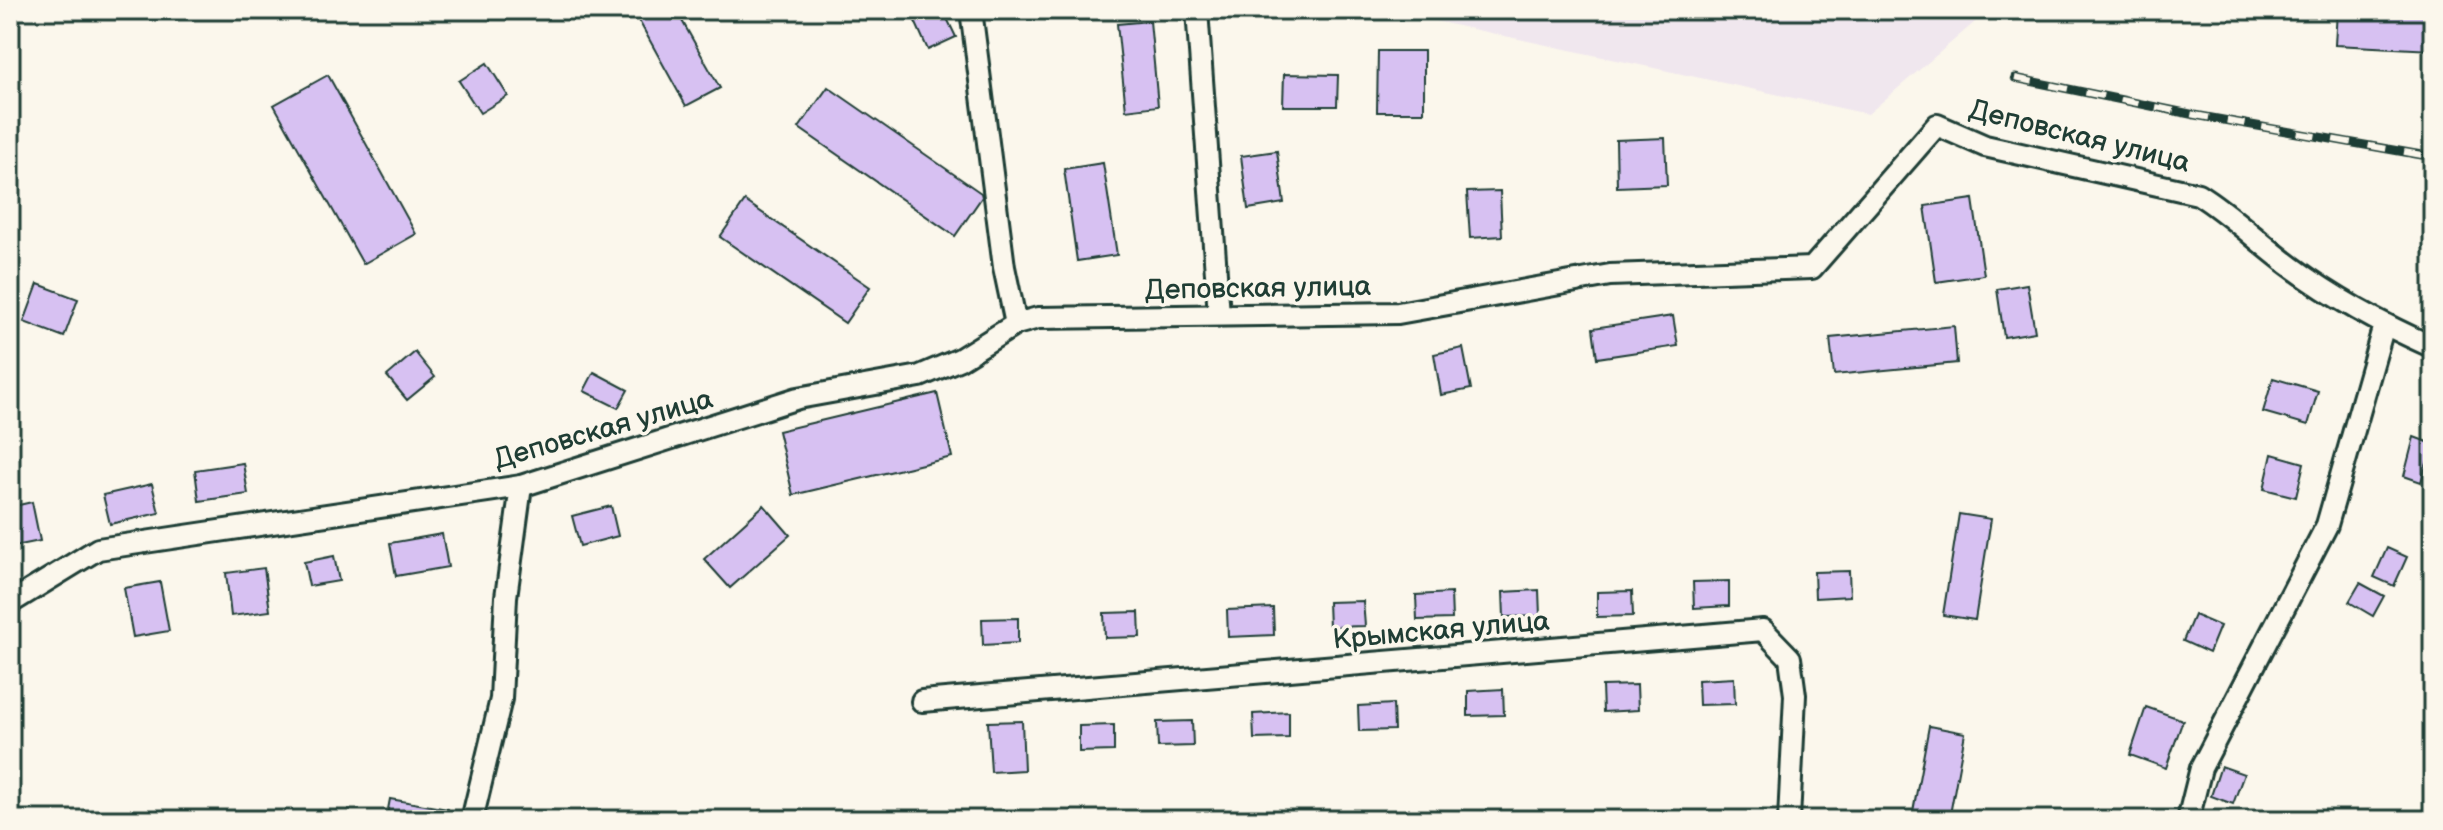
<svg xmlns="http://www.w3.org/2000/svg" width="2443" height="830" viewBox="0 0 2443 830" font-family="'Balsamiq Sans',sans-serif">
  <rect width="100%" height="100%" fill="#fbf7ec"/>
  <filter id="ink" filterUnits="userSpaceOnUse"><feTurbulence type="fractalNoise" baseFrequency=".0125" numOctaves="2"/><feDisplacementMap in="SourceGraphic" scale="16" xChannelSelector="R" yChannelSelector="G"/><feConvolveMatrix kernelMatrix="1 2 1 2 8 2 1 2 1" color-interpolation-filters="sRGB"/></filter>
  <g filter="url(#ink)">
    <!-- built -->
    <path fill="#f0e7ee" d="M 1384,10 L 1989,10 L 1868,114 Z"/>
    <!-- building -->
    <g fill="#d7c1f2" stroke="#1f3d34" stroke-width="2">
      <path d="M 633,10 L 676,10 L 720,88 L 686,106 Z"/>
      <path d="M 910,10 L 943,10 L 956,37 L 928,50 Z"/>
      <path d="M 2337,10 L 2433,10 L 2433,50 L 2335,45 Z"/>
      <path d="M 1150,21 L 1158,106 L 1126,110 L 1117,24 Z"/>
      <path d="M 1378,51 L 1424,51 L 1424,112 L 1377,112 Z"/>
      <path d="M 487,63 L 508,96 L 480,113 L 459,81 Z"/>
      <path d="M 1284,74 L 1338,75 L 1337,106 L 1283,106 Z"/>
      <path d="M 328,75 L 416,234 L 363,264 L 274,105 Z"/>
      <path d="M 828,87 L 981,193 L 982,197 L 955,236 L 799,128 Z"/>
      <path d="M 1665,138 L 1667,185 L 1617,187 L 1616,140 Z"/>
      <path d="M 1277,151 L 1284,203 L 1248,209 L 1241,156 Z"/>
      <path d="M 1103,163 L 1117,255 L 1077,261 L 1064,169 Z"/>
      <path d="M 1500,191 L 1502,236 L 1470,238 L 1467,192 Z"/>
      <path d="M 1973,199 L 1984,275 L 1936,282 L 1925,206 Z"/>
      <path d="M 745,201 L 870,287 L 845,323 L 720,237 Z"/>
      <path d="M 38,284 L 78,299 L 64,337 L 24,322 Z"/>
      <path d="M 2027,284 L 2035,332 L 2004,337 L 1997,289 Z"/>
      <path d="M 1673,316 L 1678,346 L 1597,358 L 1593,328 Z"/>
      <path d="M 1954,326 L 1957,363 L 1834,375 L 1830,338 Z"/>
      <path d="M 1463,348 L 1471,389 L 1441,395 L 1434,354 Z"/>
      <path d="M 415,352 L 435,377 L 407,400 L 387,376 Z"/>
      <path d="M 594,372 L 628,390 L 618,408 L 584,391 Z"/>
      <path d="M 2273,378 L 2318,391 L 2308,425 L 2263,412 Z"/>
      <path d="M 937,393 L 952,457 L 793,495 L 778,431 Z"/>
      <path d="M 2414,437 L 2433,444 L 2421,482 L 2404,476 Z"/>
      <path d="M 2272,454 L 2304,463 L 2296,497 L 2264,489 Z"/>
      <path d="M 243,463 L 248,494 L 199,501 L 195,470 Z"/>
      <path d="M 152,484 L 159,513 L 110,524 L 103,495 Z"/>
      <path d="M 32,502 L 40,541 L 10,547 L 10,507 Z"/>
      <path d="M 764,505 L 790,535 L 730,588 L 704,559 Z"/>
      <path d="M 611,506 L 618,536 L 580,546 L 572,516 Z"/>
      <path d="M 1959,514 L 1991,519 L 1975,620 L 1943,615 Z"/>
      <path d="M 442,534 L 448,567 L 396,576 L 390,543 Z"/>
      <path d="M 2387,548 L 2407,557 L 2394,586 L 2374,577 Z"/>
      <path d="M 334,556 L 339,581 L 309,586 L 304,562 Z"/>
      <path d="M 264,568 L 270,611 L 231,616 L 226,573 Z"/>
      <path d="M 1849,571 L 1850,596 L 1815,598 L 1814,572 Z"/>
      <path d="M 1729,581 L 1729,606 L 1694,608 L 1693,582 Z"/>
      <path d="M 160,582 L 169,631 L 133,637 L 124,588 Z"/>
      <path d="M 2360,583 L 2384,596 L 2373,616 L 2349,602 Z"/>
      <path d="M 1539,590 L 1540,616 L 1504,617 L 1503,592 Z"/>
      <path d="M 1632,591 L 1633,616 L 1597,617 L 1597,592 Z"/>
      <path d="M 1451,593 L 1452,619 L 1417,620 L 1416,595 Z"/>
      <path d="M 1363,601 L 1365,626 L 1329,627 L 1328,602 Z"/>
      <path d="M 1273,608 L 1274,635 L 1228,637 L 1227,610 Z"/>
      <path d="M 1139,612 L 1140,637 L 1105,638 L 1104,613 Z"/>
      <path d="M 2194,615 L 2220,626 L 2209,653 L 2183,641 Z"/>
      <path d="M 1018,618 L 1018,643 L 983,645 L 982,619 Z"/>
      <path d="M 1734,678 L 1735,704 L 1699,705 L 1698,680 Z"/>
      <path d="M 1637,685 L 1638,710 L 1603,712 L 1602,686 Z"/>
      <path d="M 1503,689 L 1504,715 L 1468,716 L 1468,691 Z"/>
      <path d="M 1393,704 L 1394,730 L 1359,731 L 1358,706 Z"/>
      <path d="M 2146,707 L 2183,720 L 2166,768 L 2130,755 Z"/>
      <path d="M 1289,712 L 1289,738 L 1254,739 L 1253,714 Z"/>
      <path d="M 1022,721 L 1024,770 L 991,772 L 988,722 Z"/>
      <path d="M 1192,721 L 1193,746 L 1158,747 L 1157,722 Z"/>
      <path d="M 1114,725 L 1114,751 L 1079,752 L 1079,726 Z"/>
      <path d="M 1929,726 L 1965,733 L 1949,820 L 1912,817 Z"/>
      <path d="M 2221,766 L 2244,774 L 2233,804 L 2211,796 Z"/>
      <path d="M 390,799 L 448,809 L 447,820 L 386,820 Z"/>
    </g>
    <g fill="none" stroke-linecap="round" stroke-linejoin="round">
      <!-- minor casing -->
      <g stroke="#1f3d34" stroke-width="26">
        <g id="minor">
          <path d="M 971,10 L 1004,267 L 1016,324"/>
          <path d="M 1197,10 L 1219,315"/>
          <path d="M 10,603 L 98,549 L 521,486 L 798,398 L 920,376 L 960,359 L 1016,324 L 1038,318 L 1398,313 L 1610,275 L 1812,268 L 1937,125 L 1985,146 L 2198,194 C 2232,215 2259,243 2292,267 C 2335,299 2383,325 2433,347"/>
          <path d="M 922,701 L 1763,630 L 1790,658 L 1795,695 L 1789,820"/>
          <path d="M 472,820 L 501,699 L 506,597 L 521,486"/>
          <path d="M 2188,820 L 2201,768 L 2327,525 L 2384,325"/>
        </g>
      </g>
      <!-- minor -->
      <use href="#minor" stroke="#fbf7ec" stroke-width="20"/>
      <!-- rail casing -->
      <g stroke="#1f3d34" stroke-width="9">
        <path id="rail" d="M 2015,78 L 2195,115 L 2433,157"/>
      </g>
      <!-- rail -->
      <use href="#rail" stroke="#fbf7ec" stroke-width="6" stroke-dasharray="18" stroke-linecap="butt"/>
    </g>
  </g>
  <g text-anchor="middle" stroke-width="7" stroke-linejoin="round" paint-order="stroke">
    <!-- street labels -->
    <g font-size="28" fill="#1f3d34" stroke="#fbf7ec">
      <text transform="translate(2080 135) rotate(14)" y="10">Деповская улица</text>
      <text transform="translate(1258 287) rotate(-1)" y="10">Деповская улица</text>
      <text transform="translate(603 428) rotate(-16)" y="10">Деповская улица</text>
      <text transform="translate(1441 629) rotate(-5)" y="10">Крымская улица</text>
    </g>
  </g>
  <!-- margin -->
  <rect width="2443" height="830" fill="none" stroke="#fbf7ec" stroke-width="40"/>
  <rect x="20" y="20" width="2403" height="790" fill="none" stroke="#1f3d34" stroke-width="3" filter="url(#ink)"/>
</svg>
